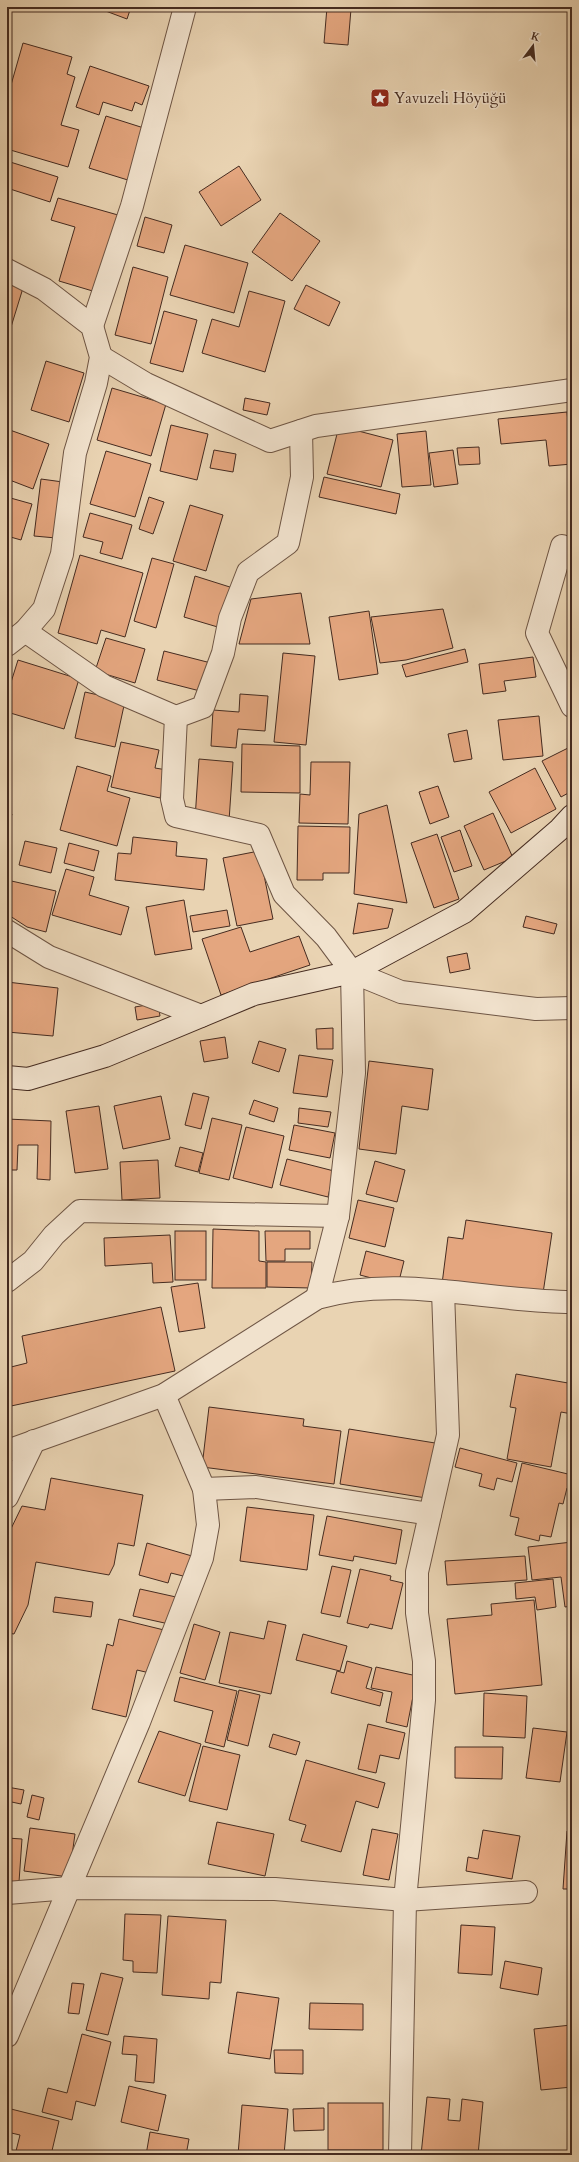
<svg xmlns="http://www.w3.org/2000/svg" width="579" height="2162" viewBox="0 0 579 2162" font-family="Cardo,serif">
  <rect width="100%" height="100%" fill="#e9d3b2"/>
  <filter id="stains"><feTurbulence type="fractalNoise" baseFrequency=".005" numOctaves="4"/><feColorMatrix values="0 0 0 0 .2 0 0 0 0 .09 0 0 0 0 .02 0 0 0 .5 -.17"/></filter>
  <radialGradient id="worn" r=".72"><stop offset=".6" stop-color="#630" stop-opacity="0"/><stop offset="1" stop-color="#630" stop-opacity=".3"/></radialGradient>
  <!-- building -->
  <g fill="#e4a67f" stroke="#452b20">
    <path d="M 95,7 L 131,7 L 127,19 Z"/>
    <path d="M 327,7 L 351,9 L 348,45 L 324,43 Z"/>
    <path d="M 23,43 L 72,57 L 67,74 L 75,77 L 61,125 L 79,130 L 68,167 L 7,149 L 7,99 Z"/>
    <path d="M 90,66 L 149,86 L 142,105 L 135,102 L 132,111 L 103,102 L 99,115 L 76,107 Z"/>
    <path d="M 106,116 L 147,129 L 131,181 L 89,168 Z"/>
    <path d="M 7,161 L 58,177 L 50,202 L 7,188 Z"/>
    <path d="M 239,166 L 261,200 L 221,226 L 199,192 Z"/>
    <path d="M 58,198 L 118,215 L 96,292 L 59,281 L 75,227 L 51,220 Z"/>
    <path d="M 280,213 L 320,241 L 292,281 L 252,252 Z"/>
    <path d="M 145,217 L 172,225 L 164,253 L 137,246 Z"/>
    <path d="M 185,245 L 248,263 L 234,313 L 170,295 Z"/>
    <path d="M 133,267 L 168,277 L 151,344 L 115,335 Z"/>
    <path d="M 7,283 L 23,288 L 7,340 Z"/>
    <path d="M 306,285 L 340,302 L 329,326 L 294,309 Z"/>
    <path d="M 249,291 L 285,301 L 265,372 L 202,353 L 212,319 L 239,327 Z"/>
    <path d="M 164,311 L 197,320 L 183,372 L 150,363 Z"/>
    <path d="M 46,361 L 84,373 L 69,422 L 31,410 Z"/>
    <path d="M 112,388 L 166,404 L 151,456 L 97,440 Z"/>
    <path d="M 245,398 L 270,403 L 267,415 L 243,410 Z"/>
    <path d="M 567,412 L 572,464 L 549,466 L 546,440 L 501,444 L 498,419 Z"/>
    <path d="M 171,425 L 208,434 L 197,480 L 160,471 Z"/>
    <path d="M 339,426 L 393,440 L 381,487 L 327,474 Z"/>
    <path d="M 7,429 L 49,444 L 33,489 L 7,479 Z"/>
    <path d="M 426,431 L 431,485 L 402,487 L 397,434 Z"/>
    <path d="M 479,447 L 480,464 L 459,465 L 457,448 Z"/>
    <path d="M 214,450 L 236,454 L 233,472 L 210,468 Z"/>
    <path d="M 453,450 L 458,484 L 434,487 L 429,453 Z"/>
    <path d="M 106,451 L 151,464 L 135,517 L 90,504 Z"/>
    <path d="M 324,477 L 400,494 L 396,514 L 319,497 Z"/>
    <path d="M 41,479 L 63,482 L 56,538 L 34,536 Z"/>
    <path d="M 7,497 L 32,504 L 21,540 L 7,536 Z"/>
    <path d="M 149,497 L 164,502 L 153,534 L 139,529 Z"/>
    <path d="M 190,505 L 223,515 L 206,571 L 173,561 Z"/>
    <path d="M 90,513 L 132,525 L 122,559 L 100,553 L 103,542 L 83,537 Z"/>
    <path d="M 80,555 L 143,573 L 125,637 L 101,630 L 97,644 L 58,633 Z"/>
    <path d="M 152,558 L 174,564 L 156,628 L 134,621 Z"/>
    <path d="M 195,576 L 233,588 L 221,628 L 184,617 Z"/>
    <path d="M 301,593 L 310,644 L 239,644 L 251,599 Z"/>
    <path d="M 443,609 L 453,648 L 406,660 L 380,663 L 371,617 Z"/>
    <path d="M 369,611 L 378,674 L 339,680 L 329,617 Z"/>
    <path d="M 106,638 L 145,649 L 135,683 L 95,671 Z"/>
    <path d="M 465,649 L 468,662 L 406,677 L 402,665 Z"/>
    <path d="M 164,651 L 211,663 L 204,692 L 157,680 Z"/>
    <path d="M 283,653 L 315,656 L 306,745 L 274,742 Z"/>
    <path d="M 533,657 L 536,677 L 504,681 L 506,691 L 483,694 L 479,664 Z"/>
    <path d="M 18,660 L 79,679 L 64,729 L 7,712 L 7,695 Z"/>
    <path d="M 85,692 L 125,701 L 115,747 L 75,738 Z"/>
    <path d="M 240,694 L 268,696 L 265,731 L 238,729 L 236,748 L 211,746 L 213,710 L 239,712 Z"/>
    <path d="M 539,716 L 543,756 L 503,760 L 498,720 Z"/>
    <path d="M 467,730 L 472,759 L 454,762 L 448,734 Z"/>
    <path d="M 121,742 L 159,750 L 155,768 L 167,770 L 160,798 L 111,787 Z"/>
    <path d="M 242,744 L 300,746 L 300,793 L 241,792 Z"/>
    <path d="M 570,747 L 572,751 L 572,791 L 561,797 L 542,761 Z"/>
    <path d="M 199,759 L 233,762 L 229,821 L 195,819 Z"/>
    <path d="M 311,762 L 350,762 L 348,824 L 299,823 L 300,794 L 310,795 Z"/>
    <path d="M 77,766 L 111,776 L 107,791 L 130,798 L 117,846 L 60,830 Z"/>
    <path d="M 535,768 L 556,809 L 511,833 L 489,792 Z"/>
    <path d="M 438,786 L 449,817 L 430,824 L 419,792 Z"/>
    <path d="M 387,805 L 407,903 L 354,894 L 359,814 Z"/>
    <path d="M 7,812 L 12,814 L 7,831 Z"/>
    <path d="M 493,813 L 513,858 L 484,870 L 464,826 Z"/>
    <path d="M 298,826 L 350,827 L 349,873 L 323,873 L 323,880 L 297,880 Z"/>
    <path d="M 460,830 L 472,866 L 454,872 L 441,837 Z"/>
    <path d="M 437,834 L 459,899 L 434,908 L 411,843 Z"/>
    <path d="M 133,837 L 177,842 L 176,856 L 207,859 L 204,890 L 115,880 L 118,853 L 131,854 Z"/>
    <path d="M 25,841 L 57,848 L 51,873 L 19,865 Z"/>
    <path d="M 69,843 L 99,851 L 94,871 L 64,863 Z"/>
    <path d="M 259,851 L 273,919 L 237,926 L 223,858 Z"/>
    <path d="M 66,869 L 94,877 L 89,895 L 129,907 L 121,935 L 52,915 Z"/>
    <path d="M 7,880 L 56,891 L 46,932 L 27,927 L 7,914 Z"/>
    <path d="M 184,900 L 192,949 L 155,955 L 146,907 Z"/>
    <path d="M 358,903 L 393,909 L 388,928 L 353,934 Z"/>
    <path d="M 227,910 L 230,926 L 193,932 L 190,916 Z"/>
    <path d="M 526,916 L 557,924 L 554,934 L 523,927 Z"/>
    <path d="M 241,927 L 250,952 L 299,936 L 310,965 L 221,995 L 202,939 Z"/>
    <path d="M 467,953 L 470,969 L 450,973 L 447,957 Z"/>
    <path d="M 7,982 L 58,988 L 53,1036 L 7,1032 Z"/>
    <path d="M 158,1003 L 160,1016 L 137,1020 L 135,1007 Z"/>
    <path d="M 333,1028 L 333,1049 L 317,1049 L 316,1029 Z"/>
    <path d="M 225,1037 L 228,1058 L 204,1062 L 200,1041 Z"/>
    <path d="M 259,1041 L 286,1049 L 279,1072 L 252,1063 Z"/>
    <path d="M 299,1055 L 333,1060 L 327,1097 L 293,1093 Z"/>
    <path d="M 369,1061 L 433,1069 L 428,1110 L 402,1106 L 396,1154 L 359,1149 Z"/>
    <path d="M 193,1093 L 209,1097 L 201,1129 L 185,1125 Z"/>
    <path d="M 161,1096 L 170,1139 L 123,1149 L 114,1106 Z"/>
    <path d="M 254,1100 L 278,1108 L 274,1122 L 249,1114 Z"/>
    <path d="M 99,1106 L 108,1169 L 75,1173 L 66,1111 Z"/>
    <path d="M 299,1108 L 331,1112 L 328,1127 L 298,1123 Z"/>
    <path d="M 212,1118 L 242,1125 L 229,1180 L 199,1173 Z"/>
    <path d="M 7,1119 L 51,1121 L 50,1180 L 37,1179 L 38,1145 L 18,1145 L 17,1170 L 7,1170 Z"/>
    <path d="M 294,1125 L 335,1133 L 330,1158 L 289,1150 Z"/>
    <path d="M 246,1127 L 284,1136 L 272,1188 L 233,1178 Z"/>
    <path d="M 180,1147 L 203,1153 L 198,1172 L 175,1166 Z"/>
    <path d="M 287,1159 L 334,1171 L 328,1197 L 280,1185 Z"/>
    <path d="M 158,1160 L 160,1198 L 122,1200 L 120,1162 Z"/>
    <path d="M 375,1161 L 405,1170 L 397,1202 L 366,1194 Z"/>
    <path d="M 358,1200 L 394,1208 L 385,1247 L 349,1238 Z"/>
    <path d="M 466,1220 L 552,1233 L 542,1300 L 442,1284 L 448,1237 L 463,1239 Z"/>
    <path d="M 213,1229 L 259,1231 L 259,1261 L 266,1262 L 266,1288 L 212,1288 Z"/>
    <rect x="175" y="1231" width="31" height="49"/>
    <path d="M 265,1231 L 310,1231 L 310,1249 L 285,1249 L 285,1261 L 266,1261 Z"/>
    <path d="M 170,1235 L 173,1282 L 153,1283 L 152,1263 L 105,1266 L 104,1238 Z"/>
    <path d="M 366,1251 L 404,1261 L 398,1285 L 360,1275 Z"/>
    <path d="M 267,1262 L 312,1262 L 311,1288 L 267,1287 Z"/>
    <path d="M 198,1283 L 205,1328 L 179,1332 L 171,1287 Z"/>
    <path d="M 161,1307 L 175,1371 L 11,1406 L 7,1390 L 7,1368 L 27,1363 L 22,1336 Z"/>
    <path d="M 571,1364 L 572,1414 L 561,1412 L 551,1467 L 507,1459 L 516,1408 L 510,1407 L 516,1374 L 568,1383 Z"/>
    <path d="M 209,1407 L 304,1419 L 303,1426 L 341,1431 L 334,1484 L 202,1467 Z"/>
    <path d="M 349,1429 L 435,1443 L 426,1498 L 340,1484 Z"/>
    <path d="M 460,1448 L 517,1463 L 512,1482 L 497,1478 L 494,1490 L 479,1486 L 482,1474 L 455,1467 Z"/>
    <path d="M 522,1463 L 572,1475 L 572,1489 L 567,1488 L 563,1504 L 559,1503 L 551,1537 L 540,1535 L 539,1541 L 515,1535 L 519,1518 L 510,1516 Z"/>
    <path d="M 51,1478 L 143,1495 L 134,1546 L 118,1543 L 114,1565 L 109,1575 L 36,1562 L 28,1605 L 14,1634 L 7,1633 L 7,1537 L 22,1506 L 45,1510 Z"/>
    <path d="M 247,1507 L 314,1515 L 307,1570 L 240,1561 Z"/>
    <path d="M 327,1516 L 402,1530 L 396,1564 L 354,1556 L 353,1561 L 319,1555 Z"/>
    <path d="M 572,1542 L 572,1606 L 565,1607 L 561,1577 L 532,1580 L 528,1547 Z"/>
    <path d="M 147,1543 L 192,1556 L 187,1577 L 171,1573 L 168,1583 L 139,1575 Z"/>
    <path d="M 525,1556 L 527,1580 L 447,1585 L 445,1561 Z"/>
    <path d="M 332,1566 L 351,1570 L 340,1617 L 321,1613 Z"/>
    <path d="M 360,1569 L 391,1576 L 390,1580 L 403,1583 L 392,1629 L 370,1624 L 368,1628 L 347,1623 Z"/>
    <path d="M 553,1579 L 556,1607 L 537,1610 L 535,1597 L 516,1599 L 515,1583 Z"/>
    <path d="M 140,1589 L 176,1597 L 169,1624 L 133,1616 Z"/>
    <path d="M 55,1597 L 93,1602 L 91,1617 L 53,1612 Z"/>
    <path d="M 534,1600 L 542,1685 L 455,1694 L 447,1619 L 492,1615 L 491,1604 Z"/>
    <path d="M 119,1619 L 164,1630 L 154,1674 L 137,1670 L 126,1717 L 92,1709 L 107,1644 L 113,1646 Z"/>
    <path d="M 268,1621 L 286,1625 L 271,1694 L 219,1683 L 230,1632 L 264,1639 Z"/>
    <path d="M 194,1624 L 220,1632 L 205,1680 L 180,1673 Z"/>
    <path d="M 303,1634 L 347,1646 L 340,1671 L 296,1660 Z"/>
    <path d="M 347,1661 L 372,1668 L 366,1688 L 383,1693 L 380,1706 L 331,1693 L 337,1671 L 344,1673 Z"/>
    <path d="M 376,1667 L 417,1676 L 407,1727 L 386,1722 L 392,1692 L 371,1688 Z"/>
    <path d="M 180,1677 L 237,1691 L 224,1747 L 205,1742 L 213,1711 L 174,1701 Z"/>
    <path d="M 239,1690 L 260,1695 L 248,1746 L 227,1740 Z"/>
    <path d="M 484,1693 L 527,1696 L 525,1738 L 483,1736 Z"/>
    <path d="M 368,1724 L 405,1733 L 399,1759 L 380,1755 L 376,1773 L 358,1769 Z"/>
    <path d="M 533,1728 L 567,1732 L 560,1782 L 526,1778 Z"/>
    <path d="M 159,1731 L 201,1744 L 185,1796 L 138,1782 Z"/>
    <path d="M 273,1734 L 300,1742 L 296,1755 L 269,1747 Z"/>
    <path d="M 203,1746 L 240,1755 L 227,1810 L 189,1801 Z"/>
    <path d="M 455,1747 L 503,1747 L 502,1779 L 455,1778 Z"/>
    <path d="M 306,1760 L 385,1783 L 378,1808 L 356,1801 L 341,1852 L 301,1841 L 306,1825 L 289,1820 Z"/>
    <path d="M 7,1787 L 24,1790 L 21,1804 L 7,1801 Z"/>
    <path d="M 32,1795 L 44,1798 L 39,1820 L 27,1817 Z"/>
    <path d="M 217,1822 L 274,1834 L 265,1876 L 208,1864 Z"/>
    <path d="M 30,1828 L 75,1834 L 69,1877 L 24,1871 Z"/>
    <path d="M 372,1829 L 398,1834 L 389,1880 L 363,1875 Z"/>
    <path d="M 483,1830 L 520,1836 L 512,1879 L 466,1871 L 468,1857 L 478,1859 Z"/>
    <path d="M 567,1831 L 572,1832 L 572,1889 L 563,1889 Z"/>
    <path d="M 7,1838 L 22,1839 L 19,1882 L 7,1881 Z"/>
    <path d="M 125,1914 L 161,1915 L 157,1973 L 133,1972 L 133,1961 L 123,1960 Z"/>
    <path d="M 168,1916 L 226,1920 L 221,1983 L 210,1982 L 209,1999 L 162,1995 Z"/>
    <path d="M 461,1925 L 495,1927 L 492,1975 L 458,1973 Z"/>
    <path d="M 505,1961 L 542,1968 L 538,1995 L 500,1988 Z"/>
    <path d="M 101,1973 L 123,1978 L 108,2035 L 86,2030 Z"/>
    <path d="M 72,1983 L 84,1984 L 79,2014 L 68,2013 Z"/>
    <path d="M 237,1992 L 279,1998 L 270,2059 L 228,2053 Z"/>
    <path d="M 310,2003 L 363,2004 L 363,2030 L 309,2029 Z"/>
    <path d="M 571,2025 L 572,2087 L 541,2090 L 534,2029 Z"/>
    <path d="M 82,2034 L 111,2042 L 95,2106 L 76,2101 L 72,2120 L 42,2112 L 48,2088 L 67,2093 Z"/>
    <path d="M 124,2036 L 157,2039 L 154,2083 L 135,2081 L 137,2055 L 122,2054 Z"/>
    <path d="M 274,2050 L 303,2050 L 303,2074 L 275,2073 Z"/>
    <path d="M 129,2086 L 166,2095 L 158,2131 L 121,2122 Z"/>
    <path d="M 427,2097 L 450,2099 L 448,2120 L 460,2121 L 462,2099 L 483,2102 L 478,2155 L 421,2155 Z"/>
    <rect x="328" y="2103" width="55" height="47"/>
    <path d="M 242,2105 L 288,2109 L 284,2155 L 238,2155 Z"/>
    <path d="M 7,2108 L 59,2121 L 51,2155 L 15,2155 L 20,2135 L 7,2132 Z"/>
    <path d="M 324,2108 L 324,2130 L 294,2131 L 293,2109 Z"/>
    <path d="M 150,2132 L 189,2139 L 186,2155 L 146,2155 Z"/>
  </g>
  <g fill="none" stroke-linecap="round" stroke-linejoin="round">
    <!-- street casing -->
    <g stroke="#6e5544" stroke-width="24">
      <g id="street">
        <path d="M 7,270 L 44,289 L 92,326 L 101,357 L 96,383 L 75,453 L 62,554 L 44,609 L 25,631 L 7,645"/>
        <path d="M 92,326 L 132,206 L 185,7"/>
        <path d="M 101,357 L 146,384 L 270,441 L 316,426 L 572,390"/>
        <path d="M 301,431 L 302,477 L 288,543 L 248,572 L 230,618 L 223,653 L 203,707 L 176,717 L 172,799 L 176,816 L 259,835 L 284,894 L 326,937 L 352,972 L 401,992 L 536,1009 L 572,1008"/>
        <path d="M 562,546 L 537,633 L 572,706"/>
        <path d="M 25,631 L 104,686 L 176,717"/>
        <path d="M 7,931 L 49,957 L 201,1016"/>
        <path d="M 7,1281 L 33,1261 L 54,1235 L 80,1211 L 338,1216"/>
        <path d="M 317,1298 L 338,1216 L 354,1073 L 352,972"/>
        <path d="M 7,1451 L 164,1395 L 317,1298 C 400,1274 488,1302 572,1302"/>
        <path d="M 204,1489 L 256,1487 L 430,1514"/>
        <path d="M 7,1497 L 34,1441"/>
        <path d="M 7,1893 L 69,1888 L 275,1889 L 405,1900 L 526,1892"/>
        <path d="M 7,2036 L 139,1722 L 202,1558 L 208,1525 L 204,1489 L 164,1395"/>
        <path d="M 400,2155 L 405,1900 L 424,1700 L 424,1661 L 417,1613 L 417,1572 L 448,1435 L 443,1291"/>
      </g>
    </g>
    <!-- secondary casing -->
    <g stroke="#452b20" stroke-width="24">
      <path id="secondary" d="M 7,1077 L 28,1079 L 105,1056 L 254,994 L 352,972 L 464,912 L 560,829 L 572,816"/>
    </g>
    <!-- street -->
    <use href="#street" stroke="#f1e2cd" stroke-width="22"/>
    <!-- secondary -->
    <use href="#secondary" stroke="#f1e2cd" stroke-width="22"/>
  </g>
  <!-- icons -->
  <defs>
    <g id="sight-square" transform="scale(1)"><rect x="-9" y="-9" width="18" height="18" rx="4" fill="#8f2418" stroke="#f1e2cd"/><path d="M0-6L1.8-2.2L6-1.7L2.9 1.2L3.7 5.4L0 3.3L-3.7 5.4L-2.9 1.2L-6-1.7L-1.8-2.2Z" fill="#fff"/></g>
  </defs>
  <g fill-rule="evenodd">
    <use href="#sight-square" x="380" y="98"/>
  </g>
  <g text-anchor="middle" stroke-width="3" stroke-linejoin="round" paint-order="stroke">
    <!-- poi labels -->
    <g font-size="15" fill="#452b20" stroke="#f1e2cd" text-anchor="start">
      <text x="394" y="103">Yavuzeli Höyüğü</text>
    </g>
  </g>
  <!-- margin -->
  <rect width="579" height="2162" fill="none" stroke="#e9d3b2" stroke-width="24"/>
  <rect x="8" y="8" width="563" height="2146" fill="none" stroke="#452b20" stroke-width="2"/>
  <rect x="12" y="12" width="555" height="2138" fill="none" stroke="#452b20"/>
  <!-- north arrow -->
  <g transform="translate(533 46) rotate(16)" stroke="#f1e2cd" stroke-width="3" paint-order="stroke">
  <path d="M0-3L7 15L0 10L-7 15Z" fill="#452b20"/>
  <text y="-6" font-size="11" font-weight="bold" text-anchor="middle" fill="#452b20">K</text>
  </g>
  <rect width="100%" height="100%" filter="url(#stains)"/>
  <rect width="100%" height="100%" fill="url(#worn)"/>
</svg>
